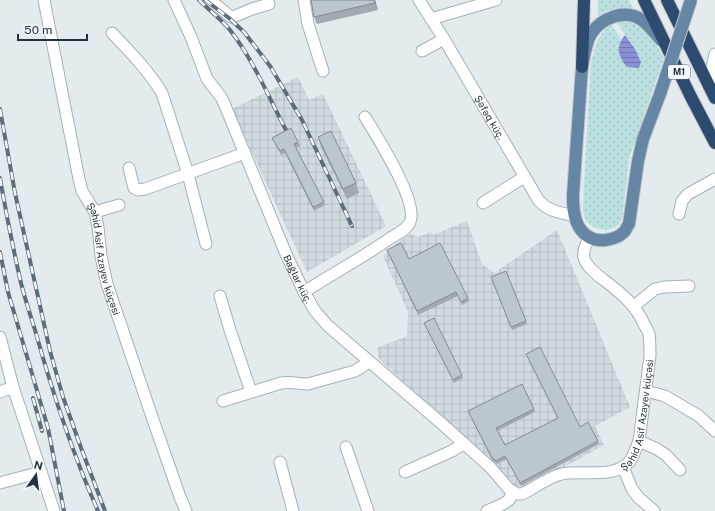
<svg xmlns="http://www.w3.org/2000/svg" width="715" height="511" viewBox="0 0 715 511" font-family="'Public Sans',sans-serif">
  <defs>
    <pattern id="industrial-grid" width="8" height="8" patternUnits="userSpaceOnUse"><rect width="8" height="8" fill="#d1dade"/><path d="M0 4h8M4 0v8" fill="none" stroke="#b3bcc0"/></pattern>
    <pattern id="grass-dots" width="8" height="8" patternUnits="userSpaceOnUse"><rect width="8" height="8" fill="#bbe0e0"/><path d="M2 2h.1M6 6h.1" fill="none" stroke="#a0c1c1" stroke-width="1.8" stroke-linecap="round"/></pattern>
    <pattern id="water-rules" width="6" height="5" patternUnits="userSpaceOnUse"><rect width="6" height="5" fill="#8991d5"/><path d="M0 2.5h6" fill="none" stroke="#7077ae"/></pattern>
  </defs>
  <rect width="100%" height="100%" fill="#e3ebee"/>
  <!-- industrial -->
  <g fill="url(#industrial-grid)">
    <path d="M 298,77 L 309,100 L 323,94 L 386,226 L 307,272 L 232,109 Z"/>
    <path d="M 467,221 L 482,264 L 494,273 L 557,230 L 630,407 L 595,426 L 604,445 L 521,491 L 379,359 L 377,348 L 407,336 L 408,312 L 383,256 L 400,240 L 411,234 L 418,237 L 431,232 L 433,235 Z"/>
  </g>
  <!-- grass -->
  <g fill="url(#grass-dots)">
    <path d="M 598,0 L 629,0 L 634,10 C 621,7 608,8 598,16 Z"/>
    <path d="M 624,20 C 644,25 655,41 664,58 L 629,159 L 622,219 C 621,220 620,223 619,224 C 610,234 591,230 585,219 C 583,214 583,208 583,203 L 591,63 C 596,44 596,38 611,24 L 621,39 C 617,52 619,58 627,67 L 638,68 L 641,62 L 635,49 L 616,21 Z"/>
  </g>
  <!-- water -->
  <path fill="url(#water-rules)" d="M 625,35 L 635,49 L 641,62 L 639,68 L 627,67 C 618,56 615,47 625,35 Z"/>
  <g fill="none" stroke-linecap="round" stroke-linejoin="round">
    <!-- minor casing -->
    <g stroke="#a5b0b6" stroke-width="13">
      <g id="minor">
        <path id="s1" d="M 44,0 L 79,179 L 82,191 L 95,212 L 98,227 L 101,256 L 107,284 L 150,411 L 180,497 L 186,511"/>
        <path id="s2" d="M 174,0 L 191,37 L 207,79 L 221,97 L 224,103 L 286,254 L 304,292 L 315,311 L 327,325 L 441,423 L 490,467 L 509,489 L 517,494 L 522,494 L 526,492 C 537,486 549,477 562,474 C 582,470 616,479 630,461 C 634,455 636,448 639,441 L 650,356 C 650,348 650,341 649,334 C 648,331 646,328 645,326 C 636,305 622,294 604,280 C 598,276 586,266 584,258 C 582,252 587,243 589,237"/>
        <path d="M 210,0 L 231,17 L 233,17 L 252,9 L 269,4"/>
        <path d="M 304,0 L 308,24 L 323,71"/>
        <path id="s3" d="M 419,0 L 444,39 L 539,201 C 550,212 559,212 574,216"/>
        <path d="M 431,19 L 496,0"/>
        <path d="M 112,33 C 130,52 148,70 162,93 L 188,174 L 206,244"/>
        <path d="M 422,51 L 444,39"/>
        <path d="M 710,89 L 713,63 L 715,54"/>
        <path d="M 129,168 L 134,188 L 138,190 L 145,189 L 245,153"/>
        <path d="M 483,203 L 524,177"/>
        <path d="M 95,212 L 119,205"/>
        <path d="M 679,214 L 682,201 L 688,194 L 715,179"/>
        <path d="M 304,292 C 332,274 362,258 389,239 C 396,234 407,230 410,222 C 419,202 376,135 365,117"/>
        <path d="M 220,296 L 230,330 L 251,392"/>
        <path d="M 634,306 L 655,289 L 664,287 L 689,286"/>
        <path d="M 0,337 L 13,387 L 54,511"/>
        <path d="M 646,391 L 665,396 L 699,416 L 715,431"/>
        <path d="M 0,392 L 13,387"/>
        <path d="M 223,401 L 281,383 C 291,381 298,384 308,384 L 355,371 L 369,362"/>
        <path d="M 639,441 L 657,449 L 666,455 L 680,470"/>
        <path d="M 346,447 L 368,511"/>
        <path d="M 280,462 L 293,511"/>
        <path d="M 623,467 L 632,489 L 639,498 L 654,511"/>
        <path d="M 405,472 L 452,451 L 463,444"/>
        <path d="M 0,483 L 41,472"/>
        <path d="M 487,511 L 503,504 L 509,500 L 513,492"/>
      </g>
    </g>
    <!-- major casing -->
    <g stroke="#c1c6ca" stroke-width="14">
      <path id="major" d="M 660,94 L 643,139 L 638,161 L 629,224 C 627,226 626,230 624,232 C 616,240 599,243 589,237 C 584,234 579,228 577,223 C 573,214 573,205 573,195 L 582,67 C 584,57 586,42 591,34 C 601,18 625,8 642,20 C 649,26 655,33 661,40"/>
    </g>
    <!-- highway casing -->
    <g stroke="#c1c6ca" stroke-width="14">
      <g id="highway">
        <path d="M 644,0 L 690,95 L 715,143"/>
        <path d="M 667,0 L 715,98"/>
        <path d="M 582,67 L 584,0"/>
      </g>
    </g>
    <!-- minor -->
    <use href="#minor" stroke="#fff" stroke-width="11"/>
    <!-- major -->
    <use href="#major" stroke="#6587a5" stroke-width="12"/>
    <!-- highway -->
    <use href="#highway" stroke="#2c4b6e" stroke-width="12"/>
    <!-- rail casing -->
    <g stroke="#5c6d7b" stroke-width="4">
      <g id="rail">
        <path d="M 199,0 C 209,10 221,19 230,30 C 254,61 268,96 286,130"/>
        <path d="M 205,0 L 229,18 L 244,32 L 270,66 L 302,120 L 352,226"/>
        <path d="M 0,109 L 15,193 L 50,351 L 63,397 L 80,445 L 105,511"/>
        <path d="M 0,178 C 6,213 13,248 21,283 C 25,299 30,314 35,330 C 52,391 72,452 98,511"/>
        <path d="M 0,252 L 8,292 L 48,428 L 64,511"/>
        <path d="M 33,398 L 42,431"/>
      </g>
    </g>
    <!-- rail -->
    <use href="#rail" stroke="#f4f8fa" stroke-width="2.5" stroke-dasharray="8" stroke-linecap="butt"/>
    <!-- major-bridge casing -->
    <g stroke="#c1c6ca" stroke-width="14" stroke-linecap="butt">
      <path id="major-bridge" d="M 660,94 L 691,0"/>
    </g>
    <!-- major-bridge -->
    <use href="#major-bridge" stroke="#6587a5" stroke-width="12"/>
  </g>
  <!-- wall -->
  <g fill="#a1abaf">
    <path d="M 311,0 L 375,0 L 378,10 L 317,24 L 314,17 Z"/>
    <path d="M 318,137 L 356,183 L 359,193 L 347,199 L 321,147 Z"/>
    <path d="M 272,138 L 298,142 L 300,146 L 296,148 L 325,205 L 314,211 L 285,153 L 281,155 Z"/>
    <path d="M 387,250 L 409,259 L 468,298 L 469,301 L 462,305 L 458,296 L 418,315 Z"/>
    <path d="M 506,271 L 527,324 L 512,330 L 491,277 Z"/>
    <path d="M 424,323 L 462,375 L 463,378 L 454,383 Z"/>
    <path d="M 526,354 L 580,427 L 598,441 L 599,444 L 521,486 L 507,459 L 497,464 L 492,460 L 468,411 L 534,409 L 535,412 L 497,431 L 505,445 L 558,419 Z"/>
  </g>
  <!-- shaded-wall -->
  <path fill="#838b8f" d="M 374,0 L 375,0 L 378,10 L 375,3 Z"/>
  <!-- building -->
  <g fill="#bbc7cc" stroke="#838b8f">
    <path d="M 311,0 L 374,0 L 375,3 L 314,17 Z"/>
    <path d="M 291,128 L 298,142 L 294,144 L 324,202 L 313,207 L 284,149 L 280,151 L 272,138 Z"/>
    <path d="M 331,131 L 356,183 L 343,189 L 318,137 Z"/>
    <path d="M 401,243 L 409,259 L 440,243 L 468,298 L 461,302 L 456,292 L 417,311 L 387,250 Z"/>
    <path d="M 506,271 L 526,321 L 511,327 L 491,277 Z"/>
    <path d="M 434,318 L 462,375 L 453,380 L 424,323 Z"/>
    <path d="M 540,347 L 580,427 L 588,422 L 598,441 L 520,483 L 505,456 L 496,461 L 491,456 L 468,411 L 522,384 L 534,409 L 496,428 L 505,445 L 558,418 L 526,354 Z"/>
  </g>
  <g text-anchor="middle" stroke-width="3.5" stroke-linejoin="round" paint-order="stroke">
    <!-- shield labels -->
    <rect fill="#f4f8fa" stroke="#616d78" stroke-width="1" x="668" y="65" width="22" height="14" rx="3"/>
    <g font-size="9" font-weight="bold" fill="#223240">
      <text x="679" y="75">M1</text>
    </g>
    <!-- street labels -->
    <g font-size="10" fill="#223240" stroke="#f4f8fa">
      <text dy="4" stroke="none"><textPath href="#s3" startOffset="137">Şəfəq küç.</textPath></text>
      <text dy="4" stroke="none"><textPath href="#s1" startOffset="267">Şəhid Asif Azayev küçəsi</textPath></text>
      <text dy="4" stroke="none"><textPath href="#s2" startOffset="306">Bağlar küç.</textPath></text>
      <text dy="4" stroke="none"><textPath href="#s2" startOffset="783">Şəhid Asif Azayev küçəsi</textPath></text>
    </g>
  </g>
  <!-- north arrow -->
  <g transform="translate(36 475) rotate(14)" stroke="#f4f8fa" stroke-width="3" paint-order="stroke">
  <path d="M0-3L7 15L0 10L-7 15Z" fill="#223240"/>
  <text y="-6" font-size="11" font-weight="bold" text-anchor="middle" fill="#223240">N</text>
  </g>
  <!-- scale -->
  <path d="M18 34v6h69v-6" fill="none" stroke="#223240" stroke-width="2"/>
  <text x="24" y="34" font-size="12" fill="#223240" stroke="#f4f8fa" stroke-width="3" paint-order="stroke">50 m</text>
</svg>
